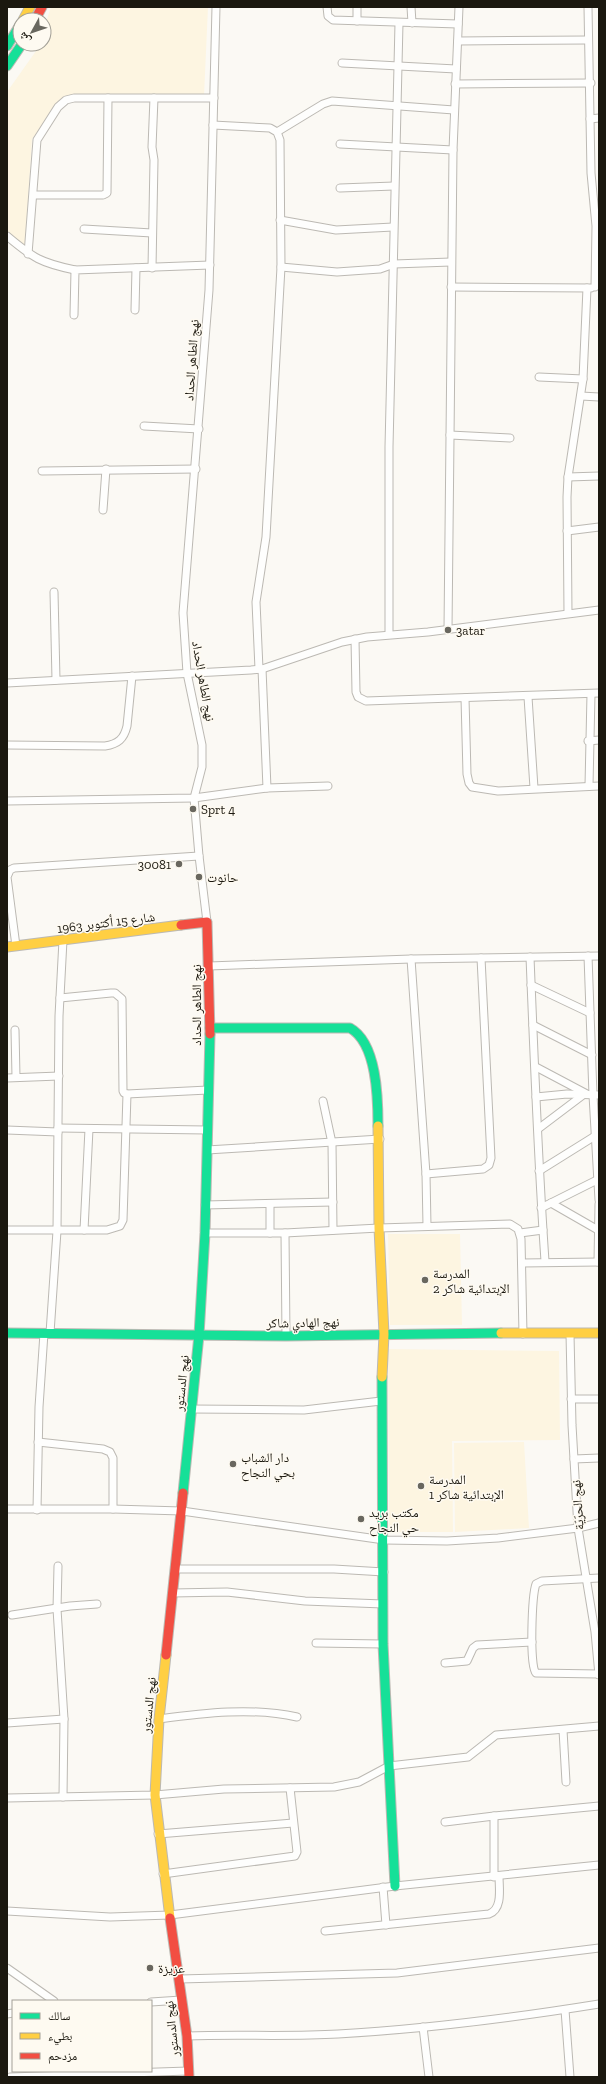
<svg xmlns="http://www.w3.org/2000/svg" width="606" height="2084" viewBox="0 0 606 2084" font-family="'Zilla Slab','Noto Naskh Arabic',serif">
  <rect width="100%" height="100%" fill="#fbf9f4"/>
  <!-- built -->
  <g fill="#fdf5e1">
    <path d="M 51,7 L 208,7 L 204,96 L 64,96 L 32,139 L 25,246 L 7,238 L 7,92 L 36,51 L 38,44 L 44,44 L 44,28 Z"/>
    <path d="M 388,1234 L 460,1234 L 462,1325 L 390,1325 Z"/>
    <path d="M 388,1349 L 559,1351 L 560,1440 L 452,1441 L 453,1532 L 389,1532 Z"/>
    <path d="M 524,1442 L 529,1528 L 455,1532 L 454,1443 Z"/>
  </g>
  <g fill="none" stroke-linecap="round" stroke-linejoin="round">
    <!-- street casing -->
    <g stroke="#bcb9b3" stroke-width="9">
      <g id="street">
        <path d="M 327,7 L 328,16 L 333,20 L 458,24"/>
        <path d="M 411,7 L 412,23"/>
        <path d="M 588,7 L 591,173 L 596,226 L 595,287"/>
        <path d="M 357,21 L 357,7"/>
        <path d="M 458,41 L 588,40"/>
        <path d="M 342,63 L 456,69"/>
        <path d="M 455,84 L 591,83"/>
        <path d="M 590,119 L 599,118"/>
        <path d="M 213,125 L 270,128 L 277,132 L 280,140 L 281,267 L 266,537 L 256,602 L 259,669"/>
        <path d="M 277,132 L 323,104 L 332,101 L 454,110"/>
        <path d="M 340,144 L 453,150"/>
        <path d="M 340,188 L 394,186"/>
        <path d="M 34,195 L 103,195 L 107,193 L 108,98"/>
        <path d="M 280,220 L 336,230 L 393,227"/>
        <path d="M 84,229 L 152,233"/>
        <path d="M 7,236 C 33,258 41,263 75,270"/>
        <path d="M 28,254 L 37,140 L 58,107 L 66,100 L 74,98 L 214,98"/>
        <path d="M 281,267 L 337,272 L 380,269 L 394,264 L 451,262"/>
        <path d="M 152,268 L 154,160 L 152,147 L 154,98"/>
        <path d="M 451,287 L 591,288"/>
        <path d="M 135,310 L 136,268"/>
        <path d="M 74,315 L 75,270 L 210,265"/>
        <path d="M 539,377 L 583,379"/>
        <path d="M 581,396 L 599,397"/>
        <path d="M 144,426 L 199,429"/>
        <path d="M 450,435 L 510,438"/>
        <path d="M 42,471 L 196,469"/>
        <path d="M 568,477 L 599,476"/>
        <path d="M 103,510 L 106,469"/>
        <path d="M 567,531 L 599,527"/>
        <path d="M 54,592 L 56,680"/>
        <path d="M 568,613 L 567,497 L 568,477 L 583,379 L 587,288"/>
        <path d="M 448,629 L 453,150 L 459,7"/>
        <path d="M 389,634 L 389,447 L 399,23"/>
        <path d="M 355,639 L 356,692 L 358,697 L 366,701 L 599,693"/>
        <path d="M 262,669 L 267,788"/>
        <path d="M 7,683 L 251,670 L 262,669 L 342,642 L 367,637 L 428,632 L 599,610"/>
        <path d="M 528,697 L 534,788"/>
        <path d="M 465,698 L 467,774 L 469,783 L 472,787 L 498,791 L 599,786"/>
        <path d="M 588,741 L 599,740"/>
        <path d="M 7,745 L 105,746 C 118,744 124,739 127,726 L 132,676"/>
        <path d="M 589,786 L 591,694"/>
        <path d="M 7,801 L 194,798 L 267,788 L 328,786"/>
        <path d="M 207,922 L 199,856 L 194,798 L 202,767 L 202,745 L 187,673 L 183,613 L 209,290 L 216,7"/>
        <path d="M 16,946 L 7,877 L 10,870 L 14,868 L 199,856"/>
        <path d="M 588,956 L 593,1095 L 599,1200"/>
        <path d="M 530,957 C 534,1058 538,1160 545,1261"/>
        <path d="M 411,959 L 426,1174 L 427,1226"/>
        <path d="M 209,966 L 411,959 L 599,956"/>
        <path d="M 531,985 L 590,1013"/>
        <path d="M 533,1025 L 592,1055"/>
        <path d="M 15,1030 L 16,1077"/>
        <path d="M 536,1067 L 587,1094"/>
        <path d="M 7,1078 L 59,1076"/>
        <path d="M 127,1094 L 208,1090"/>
        <path d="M 536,1097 L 567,1094 L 599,1095"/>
        <path d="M 323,1101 L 332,1143 L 333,1230"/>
        <path d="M 58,1128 L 207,1130"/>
        <path d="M 538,1129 L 583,1095"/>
        <path d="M 7,1130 L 58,1132"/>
        <path d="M 207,1150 L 380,1139"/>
        <path d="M 539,1171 L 595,1136"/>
        <path d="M 426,1174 L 483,1169 L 489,1165 L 491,1158 L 481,958"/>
        <path d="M 551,1203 L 598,1230"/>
        <path d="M 270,1204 L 270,1233"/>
        <path d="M 205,1205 L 333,1202"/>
        <path d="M 541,1208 L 597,1180"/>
        <path d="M 7,1230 L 107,1230 L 120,1226 L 123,1220 L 127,1094 L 124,1093 L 123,1091 L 122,999 L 115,993 L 111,993 L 60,998"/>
        <path d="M 84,1230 L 89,1129"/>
        <path d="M 205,1233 L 285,1233 L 379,1228 L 510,1224 L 518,1229 L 521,1239 L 523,1334"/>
        <path d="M 285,1233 L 286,1336"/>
        <path d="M 520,1233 L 543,1230"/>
        <path d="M 598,1262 L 599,1204"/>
        <path d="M 522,1263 L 599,1262"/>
        <path d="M 50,1333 L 57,1231 L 59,1016 L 63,940"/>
        <path d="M 570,1334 L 572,1425 L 578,1528 L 595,1632 L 599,1675"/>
        <path d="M 571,1399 L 599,1399"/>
        <path d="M 191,1409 L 304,1410 L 381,1401"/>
        <path d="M 38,1442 L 103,1449 L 110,1452 L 113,1458 L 113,1509"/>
        <path d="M 574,1459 L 599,1458"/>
        <path d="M 7,1509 L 113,1509 L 182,1511 L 384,1540 L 447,1541 L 498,1538 L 578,1528 L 599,1523"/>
        <path d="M 37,1510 L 39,1407 L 44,1333"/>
        <path d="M 58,1566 L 57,1609 L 64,1719 L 63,1797"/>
        <path d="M 175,1569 L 334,1569 L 384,1572"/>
        <path d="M 172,1593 L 227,1592 L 305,1601 L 383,1604"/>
        <path d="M 12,1615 L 70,1606 L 97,1604"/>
        <path d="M 316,1643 L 383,1644"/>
        <path d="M 445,1663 L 467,1661 L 473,1648 L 477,1645 L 532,1642"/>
        <path d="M 599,1674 L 536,1673 C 529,1666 532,1595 536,1584 L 542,1581 L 599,1578"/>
        <path d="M 159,1719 C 204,1713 252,1707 297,1717"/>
        <path d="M 7,1723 L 64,1719"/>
        <path d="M 563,1730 L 566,1782"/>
        <path d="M 7,1798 L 155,1795 L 224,1789 L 334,1787 L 359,1782 L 389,1766 L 468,1757 L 496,1735 L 599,1726"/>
        <path d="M 494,1816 L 599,1806"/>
        <path d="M 445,1822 L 494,1816 L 494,1877"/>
        <path d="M 158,1834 L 293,1823"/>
        <path d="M 163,1874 L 295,1856 L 297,1852 L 290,1788"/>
        <path d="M 383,1887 L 386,1925"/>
        <path d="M 7,1911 L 110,1917 L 170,1915 L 395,1886 L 599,1865"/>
        <path d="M 325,1931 L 489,1914 C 503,1909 499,1888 499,1876"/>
        <path d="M 7,1968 L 54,2001"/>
        <path d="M 180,1979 L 397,1973 L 599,1948"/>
        <path d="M 151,2002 L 181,2000"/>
        <path d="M 565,2010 L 570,2077"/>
        <path d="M 7,2014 L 13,2013"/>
        <path d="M 423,2027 L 429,2077"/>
        <path d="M 187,2036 C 237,2034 288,2037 338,2034 C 426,2029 512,2018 599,2004"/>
        <path d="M 10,2077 L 188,2071"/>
      </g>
    </g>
    <!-- fast casing -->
    <g stroke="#bcb9b3" stroke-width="11">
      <g id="fast">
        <path d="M 7,46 L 20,25"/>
        <path d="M 7,66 L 22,44"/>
        <path d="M 210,1028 L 350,1028 C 377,1043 378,1098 378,1126"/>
        <path d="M 7,1333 L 286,1336 L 501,1333"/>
        <path d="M 382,1377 L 383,1644 L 395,1886"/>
        <path d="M 183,1493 L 199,1335 L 205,1233 L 210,1034"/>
      </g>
    </g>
    <!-- slow casing -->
    <g stroke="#bcb9b3" stroke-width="11">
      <g id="slow">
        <path d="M 23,20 L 30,7"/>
        <path d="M 7,947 L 181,925"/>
        <path d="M 378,1126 L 379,1228 L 384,1334 L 382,1377"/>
        <path d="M 501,1333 L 599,1333"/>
        <path d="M 166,1655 L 159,1719 L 155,1795 L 170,1918"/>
      </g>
    </g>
    <!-- jam casing -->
    <g stroke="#bcb9b3" stroke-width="11">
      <g id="jam">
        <path d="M 35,20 L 42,7"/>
        <path d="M 181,925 L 207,922 L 210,1034"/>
        <path d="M 166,1655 L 183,1493"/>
        <path d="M 170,1918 L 187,2036 L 189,2077"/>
      </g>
    </g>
    <!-- street -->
    <use href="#street" stroke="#fefefd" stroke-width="7"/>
    <!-- fast -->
    <use href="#fast" stroke="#16e098" stroke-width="9"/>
    <!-- slow -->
    <use href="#slow" stroke="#ffcf43" stroke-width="9"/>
    <!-- jam -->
    <use href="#jam" stroke="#f24e42" stroke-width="9"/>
  </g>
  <!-- markers -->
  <g fill="#69675f" stroke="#fefaf1" stroke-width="1.5">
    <circle cx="448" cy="630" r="4"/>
    <circle cx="193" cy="809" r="4"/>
    <circle cx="179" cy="864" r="4"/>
    <circle cx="199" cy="877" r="4"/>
    <circle cx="425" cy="1280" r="4"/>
    <circle cx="233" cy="1464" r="4"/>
    <circle cx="421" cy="1486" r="4"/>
    <circle cx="361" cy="1519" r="4"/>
    <circle cx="150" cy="1968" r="4"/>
  </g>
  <g text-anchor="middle" stroke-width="3" stroke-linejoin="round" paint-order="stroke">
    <!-- street labels -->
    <g font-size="13" fill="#1b180f" stroke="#fefaf1">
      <text transform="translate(191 360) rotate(-86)" y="5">نهج الطاهر الحداد</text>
      <text transform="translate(204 681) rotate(80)" y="5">نهج الطاهر الحداد</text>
      <text transform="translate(106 922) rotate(-7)" y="5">شارع 15 أكتوبر 1963</text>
      <text transform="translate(196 1005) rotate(-90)" y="5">نهج الطاهر الحداد</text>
      <text transform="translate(303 1322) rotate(-1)" y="5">نهج الهادي شاكر</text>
      <text transform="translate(181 1383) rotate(-84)" y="5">نهج الدستور</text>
      <text transform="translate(577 1505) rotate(-94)" y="5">نهج الحرّيّة</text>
      <text transform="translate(148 1705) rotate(-84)" y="5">نهج الدستور</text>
      <text transform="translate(171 2029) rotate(-96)" y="5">نهج الدستور</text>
    </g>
    <!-- poi labels -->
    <g font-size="13" fill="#1b180f" stroke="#fefaf1" text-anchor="start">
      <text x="456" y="635">3atar</text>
      <text x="201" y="814">Sprt 4</text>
      <text x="171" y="869" text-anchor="end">30081</text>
      <text x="207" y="882">حانوت</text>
      <text x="433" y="1278">المدرسة<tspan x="433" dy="15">الإبتدائية شاكر 2</tspan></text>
      <text x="241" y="1462">دار الشباب<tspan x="241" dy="15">بحي النجاح</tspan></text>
      <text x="429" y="1484">المدرسة<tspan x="429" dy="15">الإبتدائية شاكر 1</tspan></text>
      <text x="369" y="1517">مكتب بريد<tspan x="369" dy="15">حي النجاح</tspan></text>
      <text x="158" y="1973">عزيزة</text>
    </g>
  </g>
  <!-- border -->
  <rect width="606" height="2084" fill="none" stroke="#1b180f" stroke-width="16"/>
  <!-- legend -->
  <rect x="12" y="2000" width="140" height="72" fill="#fefaf1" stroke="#a3a097"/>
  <rect x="20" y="2013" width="20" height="6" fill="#16e098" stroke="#a3a097"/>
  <text x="48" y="2020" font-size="12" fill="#1b180f">سالك</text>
  <rect x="20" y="2033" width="20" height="6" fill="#ffcf43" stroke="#a3a097"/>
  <text x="48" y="2040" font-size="12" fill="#1b180f">بطيء</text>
  <rect x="20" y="2053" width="20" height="6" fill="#f24e42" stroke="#a3a097"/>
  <text x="48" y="2060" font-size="12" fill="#1b180f">مزدحم</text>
  <!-- north arrow -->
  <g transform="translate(32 32) rotate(230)"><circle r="19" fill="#fefaf1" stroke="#a3a097"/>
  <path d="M0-3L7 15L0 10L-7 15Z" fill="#69675f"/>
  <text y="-6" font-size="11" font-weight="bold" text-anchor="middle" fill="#1b180f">ش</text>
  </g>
</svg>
